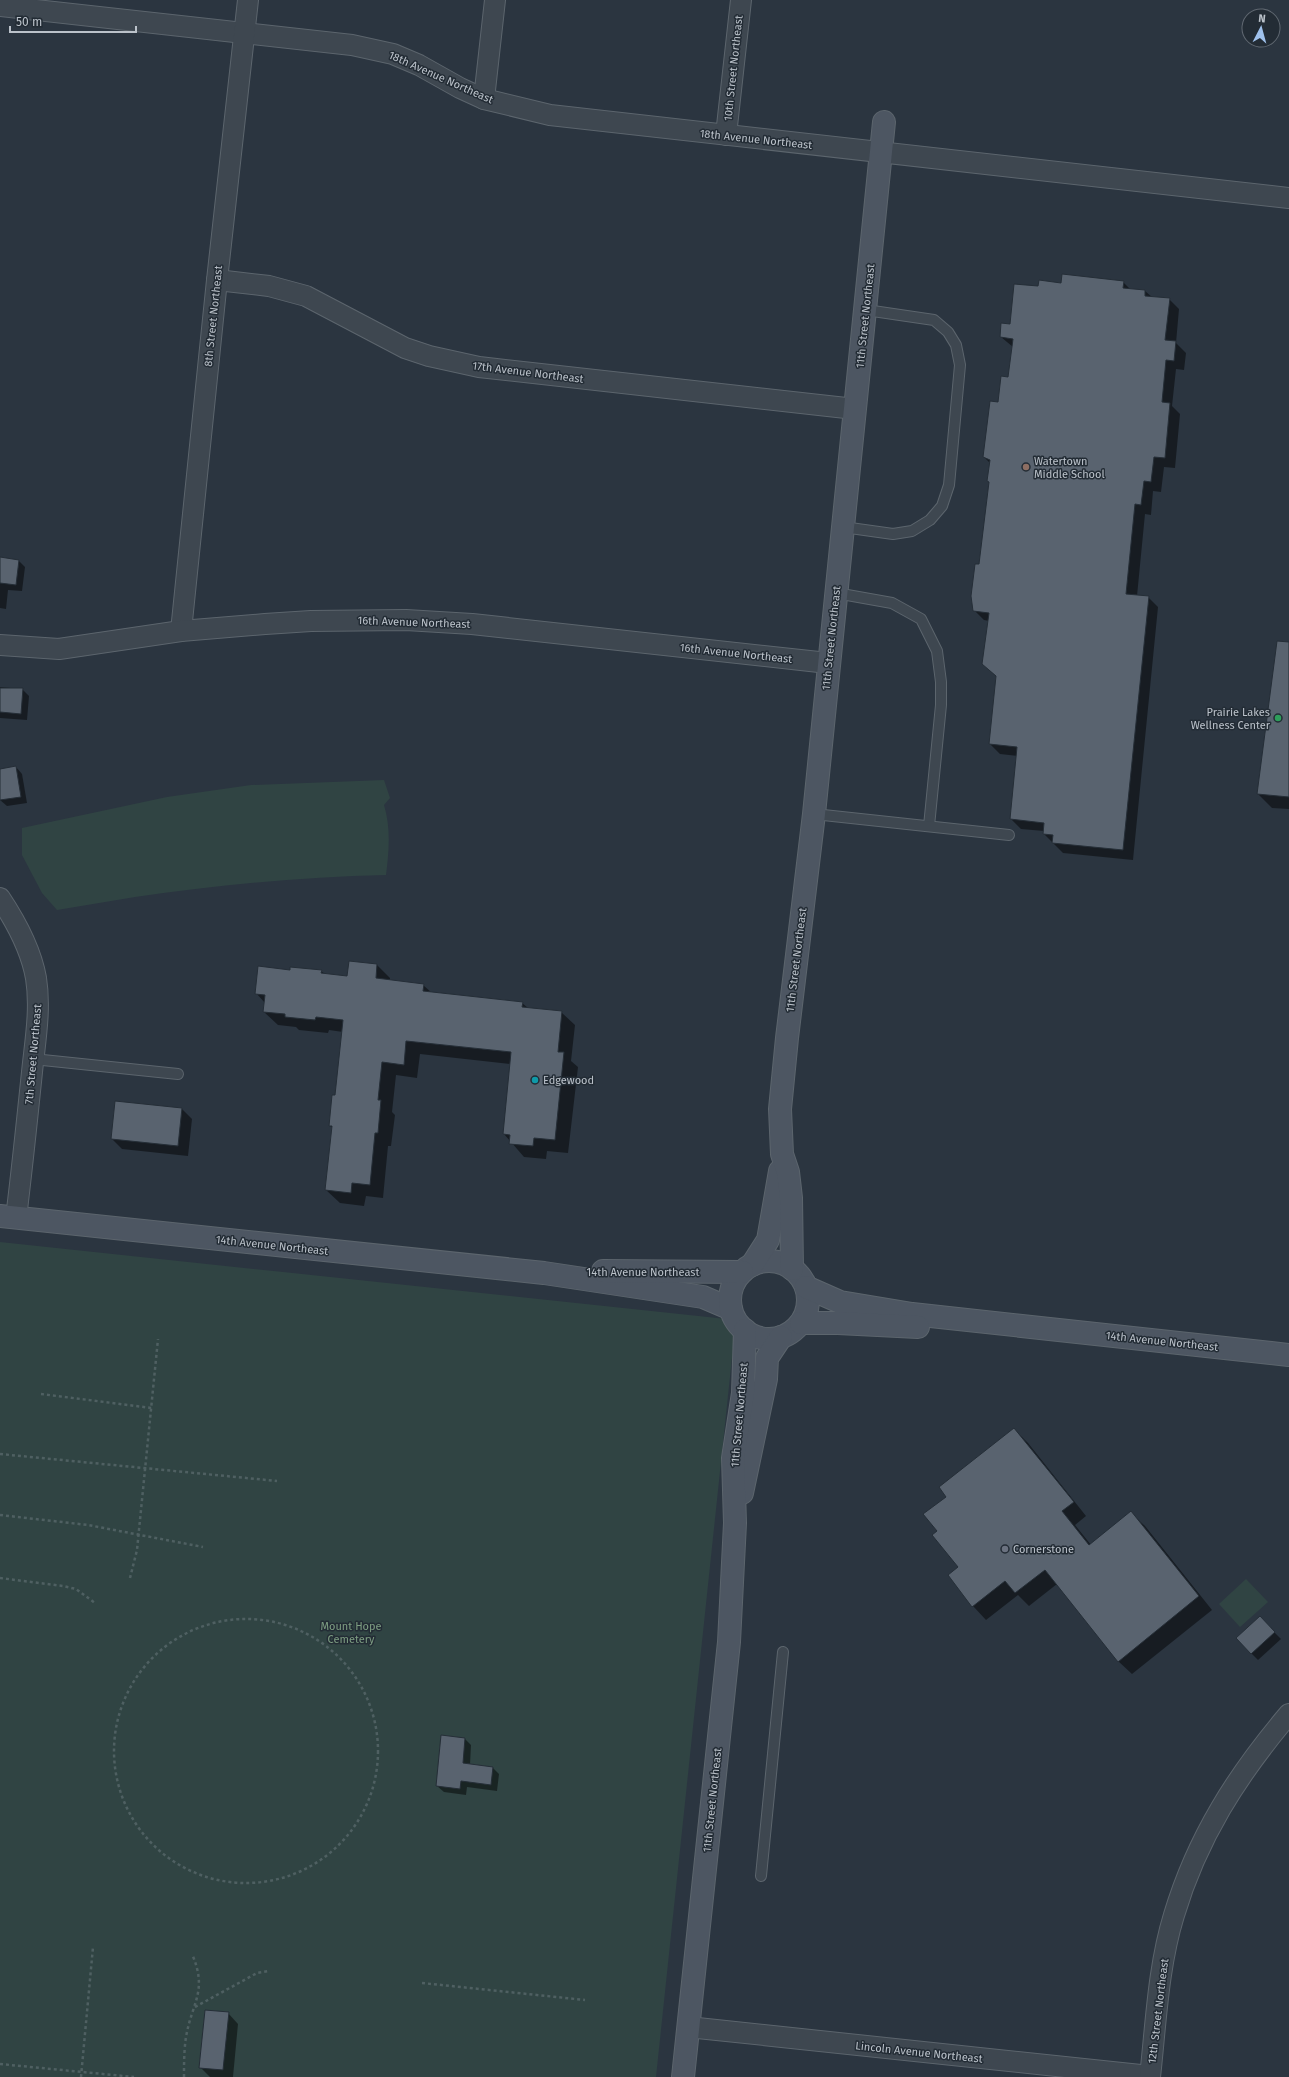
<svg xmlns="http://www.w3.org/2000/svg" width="1289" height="2077" viewBox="0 0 1289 2077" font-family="'Fira Sans',sans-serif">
  <rect width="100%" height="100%" fill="#2b3540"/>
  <!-- green -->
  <g fill="#304443">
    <path d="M 384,780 L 390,798 L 384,805 C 391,828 389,851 386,875 C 302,877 218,885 135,897 C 109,901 83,906 57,910 L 42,893 L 22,855 L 22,828 L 167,797 L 251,785 Z"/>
    <path d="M 0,1242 L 736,1320 L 656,2077 L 0,2077 Z"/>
    <path d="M 1246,1579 L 1268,1602 L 1240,1627 L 1219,1604 Z"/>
  </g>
  <!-- shadow -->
  <g fill="#0007">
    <path d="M 1123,282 L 1130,289 L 1145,291 L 1152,297 L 1169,299 L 1179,309 L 1176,343 L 1186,353 L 1184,370 L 1176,369 L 1172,406 L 1180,414 L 1175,468 L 1164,467 L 1161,492 L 1153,491 L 1151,515 L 1145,514 L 1137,596 L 1148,597 L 1158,607 L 1133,860 L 1063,853 L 1044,834 L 1044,831 L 1021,829 L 1011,819 L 1018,756 L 1000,754 L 990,744 L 997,677 L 983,664 L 989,621 L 984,620 L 974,610 L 990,483 L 991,464 L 984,457 L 998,403 L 1009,378 L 1013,347 L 1001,337 L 1039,288 L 1062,284 Z"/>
    <path d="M 0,558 L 18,560 L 25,567 L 22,591 L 8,590 L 6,609 L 0,608 Z"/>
    <path d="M 1289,643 L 1289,809 L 1272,808 L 1258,794 Z"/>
    <path d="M 0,687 L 22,689 L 29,696 L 27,720 L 0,718 Z"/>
    <path d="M 16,767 L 22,774 L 27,803 L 7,806 L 0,800 L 0,770 Z"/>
    <path d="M 377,965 L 390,978 L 390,981 L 423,985 L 432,993 L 522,1003 L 528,1008 L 561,1012 L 575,1025 L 571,1061 L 578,1067 L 568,1153 L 547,1151 L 546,1159 L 524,1157 L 504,1134 L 511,1064 L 420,1054 L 417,1078 L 396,1075 L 392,1112 L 395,1115 L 391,1146 L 388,1146 L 383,1198 L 366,1196 L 364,1206 L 340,1203 L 326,1190 L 333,1128 L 330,1126 L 336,1096 L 343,1032 L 329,1030 L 328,1033 L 299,1030 L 296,1027 L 278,1025 L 264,1012 L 265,1003 L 256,993 L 291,971 L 321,971 L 325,974 L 348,977 Z"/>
    <path d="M 116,1102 L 182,1109 L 192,1119 L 188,1156 L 122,1149 L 112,1139 Z"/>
    <path d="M 1014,1429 L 1028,1443 L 1086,1516 L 1075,1525 L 1091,1545 L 1131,1513 L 1145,1526 L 1212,1610 L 1132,1674 L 1118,1661 L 1057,1584 L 1029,1606 L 1018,1595 L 986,1620 L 973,1606 L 949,1575 L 959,1568 L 938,1531 L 947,1497 Z"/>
    <path d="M 1266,1624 L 1281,1639 L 1258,1660 L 1251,1653 Z"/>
    <path d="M 465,1739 L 471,1745 L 470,1765 L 493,1768 L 499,1774 L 497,1791 L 467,1787 L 466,1795 L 444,1792 L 437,1786 Z"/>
    <path d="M 228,2013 L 238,2024 L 233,2077 L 210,2077 L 201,2068 Z"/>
  </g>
  <!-- building -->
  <g fill="#59636f" stroke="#252e37">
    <path d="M 1062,274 L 1124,281 L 1123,288 L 1145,290 L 1145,296 L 1170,298 L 1165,340 L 1176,341 L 1174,361 L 1166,360 L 1162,402 L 1170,403 L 1165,458 L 1154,457 L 1151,482 L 1144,481 L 1141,505 L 1135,504 L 1126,594 L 1149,596 L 1123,850 L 1052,843 L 1053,835 L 1043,834 L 1044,823 L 1010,819 L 1017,747 L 989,744 L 996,676 L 982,664 L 989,613 L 973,611 L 971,596 L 975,564 L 979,564 L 989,482 L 987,481 L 990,460 L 983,457 L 990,401 L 998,402 L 1001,376 L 1008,377 L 1013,339 L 1000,337 L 1001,323 L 1010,324 L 1014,284 L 1038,286 L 1039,280 L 1061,283 Z"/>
    <path d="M 0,557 L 19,560 L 16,585 L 0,583 Z"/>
    <path d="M 1277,641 L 1289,642 L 1289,797 L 1257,794 Z"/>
    <path d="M 0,688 L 23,688 L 21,714 L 0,712 Z"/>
    <path d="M 16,766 L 21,797 L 0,800 L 0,769 Z"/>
    <path d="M 349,961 L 377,964 L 376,978 L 424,984 L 423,991 L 523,1002 L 522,1007 L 562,1011 L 558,1052 L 564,1052 L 555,1140 L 534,1138 L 533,1146 L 509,1144 L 510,1135 L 503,1134 L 511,1052 L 406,1041 L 404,1065 L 382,1062 L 378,1100 L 381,1100 L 378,1133 L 375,1133 L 370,1185 L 352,1183 L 351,1193 L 325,1190 L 332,1126 L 329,1126 L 332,1095 L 335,1095 L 343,1020 L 316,1017 L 315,1020 L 285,1017 L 285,1014 L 263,1012 L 265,995 L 255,994 L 258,966 L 290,970 L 290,967 L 322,970 L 321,973 L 347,976 Z"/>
    <path d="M 115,1101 L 182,1108 L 178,1146 L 111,1139 Z"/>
    <path d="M 1014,1428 L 1074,1502 L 1062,1511 L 1089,1545 L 1131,1511 L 1199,1596 L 1118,1662 L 1045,1570 L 1015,1593 L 1005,1581 L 972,1607 L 948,1575 L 958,1567 L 932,1535 L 937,1531 L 923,1514 L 946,1497 L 939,1487 Z"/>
    <path d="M 1260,1616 L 1275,1632 L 1251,1654 L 1236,1638 Z"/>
    <path d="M 441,1735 L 465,1738 L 463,1763 L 493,1767 L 491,1785 L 461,1781 L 460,1789 L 436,1786 Z"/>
    <path d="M 205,2010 L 229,2012 L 223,2070 L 199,2068 Z"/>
  </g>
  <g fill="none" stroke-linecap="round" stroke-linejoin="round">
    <!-- lane casing -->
    <g stroke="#5c656d" stroke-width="12">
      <g id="lane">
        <path d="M 843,527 L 893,534 L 912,531 L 930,520 L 942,506 L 949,485 L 960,365 L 956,345 L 948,332 L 934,320 L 866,310"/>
        <path d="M 836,593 L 892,603 L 921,619 L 937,651 L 941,682 L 941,705 L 929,826"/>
        <path d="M 814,814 L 1009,835"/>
        <path d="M 33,1059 L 178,1074"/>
        <path d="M 761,1876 L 783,1652"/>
      </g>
    </g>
    <!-- street casing -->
    <g stroke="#5c656d" stroke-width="22">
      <g id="street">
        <path d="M 0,6 L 352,45 L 393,54 L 419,65 L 460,88 L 484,99 L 550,115 L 1289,198"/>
        <path d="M 484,99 L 495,0"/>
        <path d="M 726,135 L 741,0"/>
        <path d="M 217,280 L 269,286 L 306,296 L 405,348 L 429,356 L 479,367 L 855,409"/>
        <path d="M 181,631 L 217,280 L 248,0"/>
        <path d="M 0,645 L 59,649 L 181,631 L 265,624 L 311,621 L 406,620 L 472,624 L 828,663"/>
        <path d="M 0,898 C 16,922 31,950 36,978 C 41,1009 35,1042 32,1072 C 27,1121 22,1169 16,1218"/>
        <path d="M 688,2027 L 1150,2076"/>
        <path d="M 1150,2077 C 1156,2023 1158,1967 1174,1915 C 1197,1838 1237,1775 1289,1714"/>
      </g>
    </g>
    <!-- secondary casing -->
    <g stroke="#5c656d" stroke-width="24">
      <g id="secondary">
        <path d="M 0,1216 L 544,1273 L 703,1297 L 731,1309"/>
        <circle cx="769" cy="1300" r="39"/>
        <path d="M 752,1265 L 768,1240 L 780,1171"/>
        <path d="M 792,1269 L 791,1198 L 788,1172 L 782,1154 L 780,1109 L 787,1038 L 814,814 L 884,122"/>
        <path d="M 603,1271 L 742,1272"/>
        <path d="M 806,1287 L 840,1302 L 912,1314 L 1289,1355"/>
        <path d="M 801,1323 L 838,1323 L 918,1327"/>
        <path d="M 742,1493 L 766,1379 L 767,1358 L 781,1337"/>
        <path d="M 683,2077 L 729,1642 L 735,1523 L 733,1458 L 743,1393 L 745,1330"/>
      </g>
    </g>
    <!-- path -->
    <g stroke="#4f6062" stroke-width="2.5" stroke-dasharray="3 3" stroke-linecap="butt">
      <path d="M 41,1394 L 152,1408"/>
      <path d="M 0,1454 L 277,1481"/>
      <path d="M 0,1515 L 88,1525 L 203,1547"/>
      <path d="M 0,1578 L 63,1586 L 76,1589 L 95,1603"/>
      <path d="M 130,1578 L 137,1550 L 158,1339"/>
      <circle cx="246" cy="1751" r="132"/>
      <path d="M 422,1983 L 585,2000"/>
      <path d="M 195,2007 L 257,1973 L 269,1971"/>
      <path d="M 0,2064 L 134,2077"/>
      <path d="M 81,2077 L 93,1947"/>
      <path d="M 184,2077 C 184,2064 184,2050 186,2037 C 192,2002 208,1991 192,1954"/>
    </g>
    <!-- lane -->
    <use href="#lane" stroke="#3e4750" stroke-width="10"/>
    <!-- street -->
    <use href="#street" stroke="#3e4750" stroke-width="20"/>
    <!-- secondary -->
    <use href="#secondary" stroke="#4d5662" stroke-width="22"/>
  </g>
  <!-- markers -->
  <circle fill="#8d6e63" stroke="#232c35" stroke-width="1.5" cx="1026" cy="467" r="4"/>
  <circle fill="#2e9e5b" stroke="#232c35" stroke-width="1.5" cx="1278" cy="718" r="4"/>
  <circle fill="#0f9aa8" stroke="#232c35" stroke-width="1.5" cx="535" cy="1080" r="4"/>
  <circle fill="#6b7280" stroke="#232c35" stroke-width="1.5" cx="1005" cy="1549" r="4"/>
  <g text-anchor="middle" stroke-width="3" stroke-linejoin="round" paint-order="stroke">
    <!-- street labels -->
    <g font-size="11" fill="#bbc2ca" stroke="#232c35">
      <text transform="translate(733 68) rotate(-84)" y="4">10th Street Northeast</text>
      <text transform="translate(441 77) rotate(24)" y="4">18th Avenue Northeast</text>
      <text transform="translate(756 139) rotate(6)" y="4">18th Avenue Northeast</text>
      <text transform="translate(213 316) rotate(-84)" y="4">8th Street Northeast</text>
      <text transform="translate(865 316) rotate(-84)" y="4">11th Street Northeast</text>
      <text transform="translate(528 372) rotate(7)" y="4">17th Avenue Northeast</text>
      <text transform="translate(414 622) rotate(2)" y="4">16th Avenue Northeast</text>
      <text transform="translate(831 638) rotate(-84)" y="4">11th Street Northeast</text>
      <text transform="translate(736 653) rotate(6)" y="4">16th Avenue Northeast</text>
      <text transform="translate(796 960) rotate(-83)" y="4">11th Street Northeast</text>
      <text transform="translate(33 1054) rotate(-85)" y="4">7th Street Northeast</text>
      <text transform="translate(272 1245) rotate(6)" y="4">14th Avenue Northeast</text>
      <text x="643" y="1276">14th Avenue Northeast</text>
      <text transform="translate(1162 1341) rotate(6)" y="4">14th Avenue Northeast</text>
      <text transform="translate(739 1415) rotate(-85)" y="4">11th Street Northeast</text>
      <text transform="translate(712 1800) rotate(-84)" y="4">11th Street Northeast</text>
      <text transform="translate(1158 2011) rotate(-83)" y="4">12th Street Northeast</text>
      <text transform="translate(919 2052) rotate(6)" y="4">Lincoln Avenue Northeast</text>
    </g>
    <!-- poi labels -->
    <g font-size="11" fill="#bbc2ca" stroke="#232c35" text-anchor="start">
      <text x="1034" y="465">Watertown<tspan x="1034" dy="13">Middle School</tspan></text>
      <text x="1270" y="716" text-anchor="end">Prairie Lakes<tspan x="1270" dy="13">Wellness Center</tspan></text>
      <text x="543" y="1084">Edgewood</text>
      <text x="1013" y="1553">Cornerstone</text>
    </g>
    <!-- park labels -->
    <g font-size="11" fill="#7d9d82" stroke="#232c35">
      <text x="351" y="1630">Mount Hope<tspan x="351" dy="13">Cemetery</tspan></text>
    </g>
  </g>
  <!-- north arrow -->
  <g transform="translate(1261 28) rotate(6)"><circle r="19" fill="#232c35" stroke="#606871"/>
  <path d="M0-3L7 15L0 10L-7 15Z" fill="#9fc1ec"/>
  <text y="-6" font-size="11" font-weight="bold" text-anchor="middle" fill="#bbc2ca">N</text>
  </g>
  <!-- scale -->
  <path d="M10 26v6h126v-6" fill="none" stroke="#bbc2ca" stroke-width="2"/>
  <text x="16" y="26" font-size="12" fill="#bbc2ca" stroke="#232c35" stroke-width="3" paint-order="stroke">50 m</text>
</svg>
